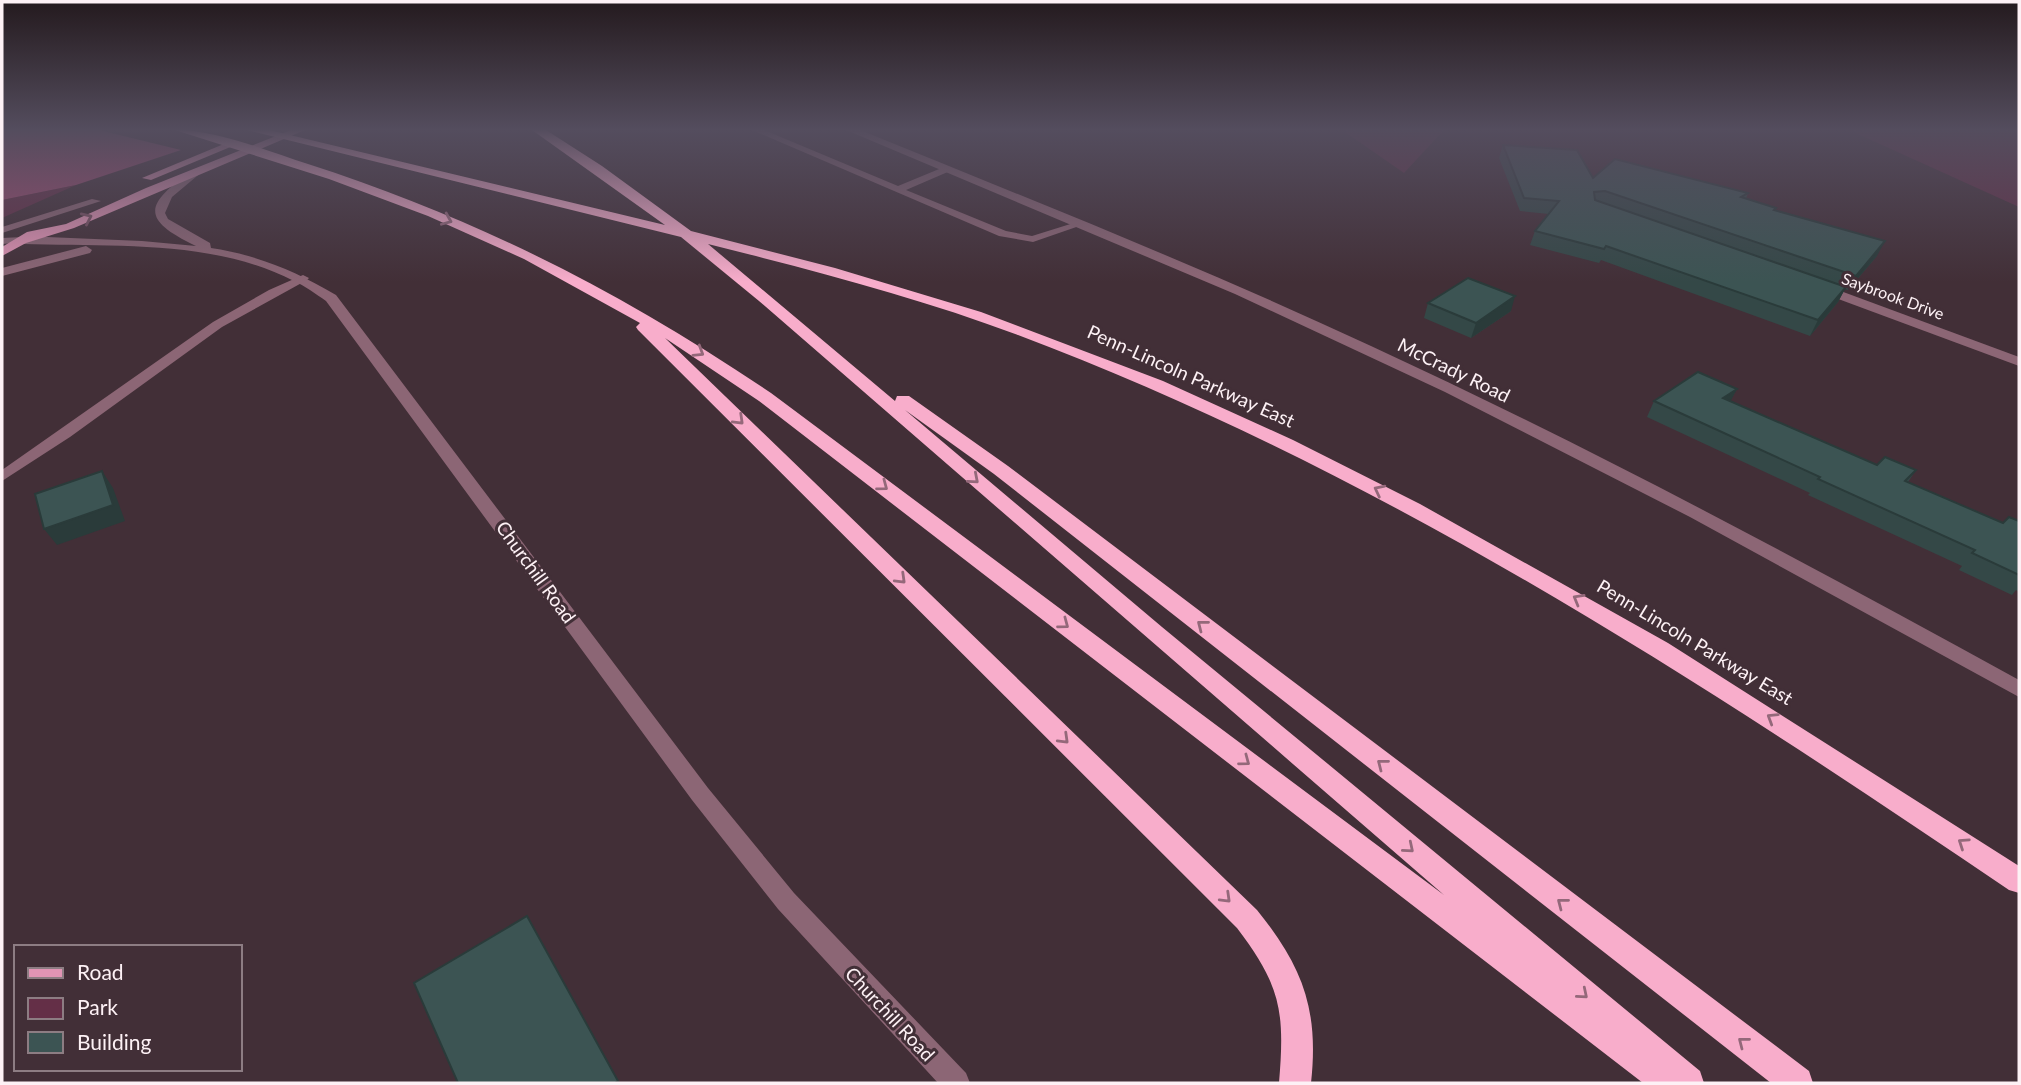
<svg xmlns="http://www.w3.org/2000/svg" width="2021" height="1085" viewBox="0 0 2021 1085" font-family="Lato,sans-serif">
  <rect width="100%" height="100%" fill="#422f37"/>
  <!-- green -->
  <g fill="#642f47">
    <path d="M 1342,130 L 1444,130 L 1404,173 Z"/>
    <path d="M 1849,130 L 2019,130 L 2019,207 Z"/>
    <path d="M 76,185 L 2,218 L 2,200 Z"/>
  </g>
  <!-- forest -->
  <path fill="#9f4b71" d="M 2,130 L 99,130 L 181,150 L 76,185 L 2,200 Z"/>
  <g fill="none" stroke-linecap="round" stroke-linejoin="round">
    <!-- service -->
    <g fill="#8c6675" fill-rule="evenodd">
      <path d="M 752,130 L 764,130 L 898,186 L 944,167 L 950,167 L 950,171 L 906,190 L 1006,231 L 1032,236 L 1080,221 L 1085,224 L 1033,242 L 999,236 Z"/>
      <path d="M 92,199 L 101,201 L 2,233 L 2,227 Z"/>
      <path d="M 23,237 L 28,240 L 27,242 L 2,244 L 2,238 Z"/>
      <path d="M 303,275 L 309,278 L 307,280 L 222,327 L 70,437 L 2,481 L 2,470 L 213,322 L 269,290 Z"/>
    </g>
    <!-- minor -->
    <g fill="#8c6675" fill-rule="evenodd">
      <path d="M 846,130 L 860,130 C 1032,200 1204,268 1371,346 C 1592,448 1806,563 2019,680 L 2019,697 L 1690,517 L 1445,392 L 1235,294 Z"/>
      <path d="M 1819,283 L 2019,357 L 2019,366 L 1814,290 L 1813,287 Z"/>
    </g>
    <!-- tertiary -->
    <g fill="#8c6675" fill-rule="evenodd">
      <path d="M 194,169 L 203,171 L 172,197 L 165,213 L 168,219 L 210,243 L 211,248 C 257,255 296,271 336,295 L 708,788 L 794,893 L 966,1073 L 970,1083 L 938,1083 L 778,909 L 692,800 L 326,301 C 316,294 305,286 294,281 C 213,239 111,247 23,244 L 17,240 L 23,236 L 142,241 L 196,246 C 137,218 147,203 194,169 Z"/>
      <path d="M 86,246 L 92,250 L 90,253 L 2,276 L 2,268 Z"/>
    </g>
    <!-- primary -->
    <g fill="#e194b4" fill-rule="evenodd">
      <path d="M 291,130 L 305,130 L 74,228 L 26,243 L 2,256 L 2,247 L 27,232 L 66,224 L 146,188 Z"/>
      <path d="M 231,141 L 240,143 L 151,180 L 142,178 Z"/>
    </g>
    <!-- motorway -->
    <path fill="#f8adcb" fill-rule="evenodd" d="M 175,130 C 219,130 266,151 308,164 C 481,220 621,292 771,393 L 1444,895 L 759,301 L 681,237 L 247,130 L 269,130 L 665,225 L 532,130 L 546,130 L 602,166 L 691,231 L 835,268 L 981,312 L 1163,381 L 1293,440 L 1420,504 L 1668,643 L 2019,866 L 2019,893 L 2009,890 C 1695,677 1375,469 1018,335 C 917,297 812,270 708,244 L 895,401 L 897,396 L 909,396 L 1008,466 L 1809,1071 L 1813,1083 L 1771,1083 L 994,474 L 905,410 L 1162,627 L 1700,1071 L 1704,1083 L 1643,1083 L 759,401 L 665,338 L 1257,910 C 1303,967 1319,1010 1311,1083 L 1279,1083 C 1285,1011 1281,986 1237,928 L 638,330 L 636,327 L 640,323 L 524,259 L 428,216 L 329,179 Z"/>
  </g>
  <!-- wall -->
  <g fill="#344847">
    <path d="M 1503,145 L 1593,178 L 1748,193 L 1746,199 L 1776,208 L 1775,210 L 1877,256 L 1848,290 L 1845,289 L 1838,302 L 1810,336 L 1601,260 L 1599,263 L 1530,245 L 1535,231 L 1549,214 L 1520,211 L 1499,158 Z"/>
    <path d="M 1428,303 L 1511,311 L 1471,338 L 1424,318 Z"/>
    <path d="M 1737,389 L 1730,401 L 1877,465 L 1916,470 L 1908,482 L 2003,523 L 2019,521 L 2019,592 L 2016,590 L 2012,595 L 1959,570 L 1962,566 L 1808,495 L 1810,493 L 1647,417 L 1654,401 Z"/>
  </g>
  <!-- shaded-wall -->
  <g fill="#2a3b3a">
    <path d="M 1885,241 L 1877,256 L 1848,290 L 1856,276 Z"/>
    <path d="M 1846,287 L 1838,302 L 1810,336 L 1818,320 Z"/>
    <path d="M 1515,296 L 1511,311 L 1471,338 L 1476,323 Z"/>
    <path d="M 1737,389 L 1729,404 L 1723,398 Z"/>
    <path d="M 102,471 L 113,488 L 125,521 L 57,545 L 44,529 Z"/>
  </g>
  <!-- building -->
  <g fill="#3c5453" stroke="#2a3b3a" stroke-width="2">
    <path d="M 1503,145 L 1577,150 L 1593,178 L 1615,159 L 1748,193 L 1741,197 L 1776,208 L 1774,210 L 1885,241 L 1856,276 L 1605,191 L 1594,192 L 1595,200 L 1846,287 L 1818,320 L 1606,246 L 1604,249 L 1535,231 L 1559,201 L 1524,198 Z"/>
    <path d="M 1468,278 L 1515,296 L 1476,323 L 1428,303 Z"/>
    <path d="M 1698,372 L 1737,389 L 1723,398 L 1877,465 L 1885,457 L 1916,470 L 1905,481 L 2003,523 L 2009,517 L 2019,521 L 2019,575 L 1972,553 L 1975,550 L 1818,479 L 1820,477 L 1654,401 Z"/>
    <path d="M 102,471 L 113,505 L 44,529 L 35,494 Z"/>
    <path d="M 527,916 L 618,1081 L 615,1083 L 458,1083 L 414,983 Z"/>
  </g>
  <!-- one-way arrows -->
  <defs><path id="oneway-chevron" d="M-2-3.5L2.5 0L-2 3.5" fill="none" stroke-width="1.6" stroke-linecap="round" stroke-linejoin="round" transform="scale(1.75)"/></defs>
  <use stroke="#7a5263" href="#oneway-chevron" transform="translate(87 218) rotate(-25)"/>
  <g stroke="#94687a">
    <use href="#oneway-chevron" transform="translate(447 220) rotate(23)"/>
    <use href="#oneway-chevron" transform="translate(699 352) rotate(32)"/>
    <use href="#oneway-chevron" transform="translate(739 420) rotate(44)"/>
    <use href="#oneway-chevron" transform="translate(974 479) rotate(41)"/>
    <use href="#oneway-chevron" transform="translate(883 486) rotate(37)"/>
    <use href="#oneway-chevron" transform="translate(1379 490) rotate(-153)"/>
    <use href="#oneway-chevron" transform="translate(901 579) rotate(44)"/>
    <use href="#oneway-chevron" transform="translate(1578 599) rotate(-150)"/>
    <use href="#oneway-chevron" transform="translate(1064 624) rotate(37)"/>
    <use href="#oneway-chevron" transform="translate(1202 625) rotate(-142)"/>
    <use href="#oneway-chevron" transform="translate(1772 718) rotate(-148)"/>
    <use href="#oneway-chevron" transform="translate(1064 739) rotate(44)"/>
    <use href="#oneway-chevron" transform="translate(1245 761) rotate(37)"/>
    <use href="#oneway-chevron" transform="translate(1382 764) rotate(-142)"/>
    <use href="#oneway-chevron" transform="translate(1963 843) rotate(-146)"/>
    <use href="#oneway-chevron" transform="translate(1409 848) rotate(40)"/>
    <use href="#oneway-chevron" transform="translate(1226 898) rotate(44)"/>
    <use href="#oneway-chevron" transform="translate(1562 903) rotate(-142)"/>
    <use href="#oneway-chevron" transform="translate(1583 994) rotate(40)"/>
    <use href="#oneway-chevron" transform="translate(1743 1042) rotate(-142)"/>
  </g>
  <!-- sky -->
  <linearGradient id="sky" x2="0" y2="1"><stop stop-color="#241a1e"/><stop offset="0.46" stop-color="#544d5e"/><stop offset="1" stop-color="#544d5e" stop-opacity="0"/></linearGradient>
  <rect width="2021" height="282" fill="url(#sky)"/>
  <g text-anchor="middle" stroke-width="6" stroke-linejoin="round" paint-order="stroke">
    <!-- far-street labels -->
    <g font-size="16" fill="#fdf1f5" stroke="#422f37">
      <text transform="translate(1893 296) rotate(20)" y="6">Saybrook Drive</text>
    </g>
    <!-- street labels -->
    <g font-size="19" fill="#fdf1f5" stroke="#422f37">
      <text transform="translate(1454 370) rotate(26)" y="7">McCrady Road</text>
      <text transform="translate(1191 376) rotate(24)" y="7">Penn-Lincoln Parkway East</text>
      <text transform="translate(536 572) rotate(54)" y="7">Churchill Road</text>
      <text transform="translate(1695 642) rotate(31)" y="7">Penn-Lincoln Parkway East</text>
      <text transform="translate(890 1014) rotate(47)" y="7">Churchill Road</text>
    </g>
  </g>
  <!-- border -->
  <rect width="2021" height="1085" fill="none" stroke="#fdf1f5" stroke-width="7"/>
  <!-- legend -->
  <rect x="14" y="945" width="228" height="126" fill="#422f37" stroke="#8d7d83" stroke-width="2"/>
  <rect x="28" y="968" width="35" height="10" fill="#e194b4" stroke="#8d7d83" stroke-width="2"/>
  <text x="77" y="980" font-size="21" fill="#fdf1f5">Road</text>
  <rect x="28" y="998" width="35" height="21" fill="#642f47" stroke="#8d7d83" stroke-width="2"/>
  <text x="77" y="1015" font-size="21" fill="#fdf1f5">Park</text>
  <rect x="28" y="1032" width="35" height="21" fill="#3c5453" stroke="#8d7d83" stroke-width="2"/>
  <text x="77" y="1050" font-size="21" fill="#fdf1f5">Building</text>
</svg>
